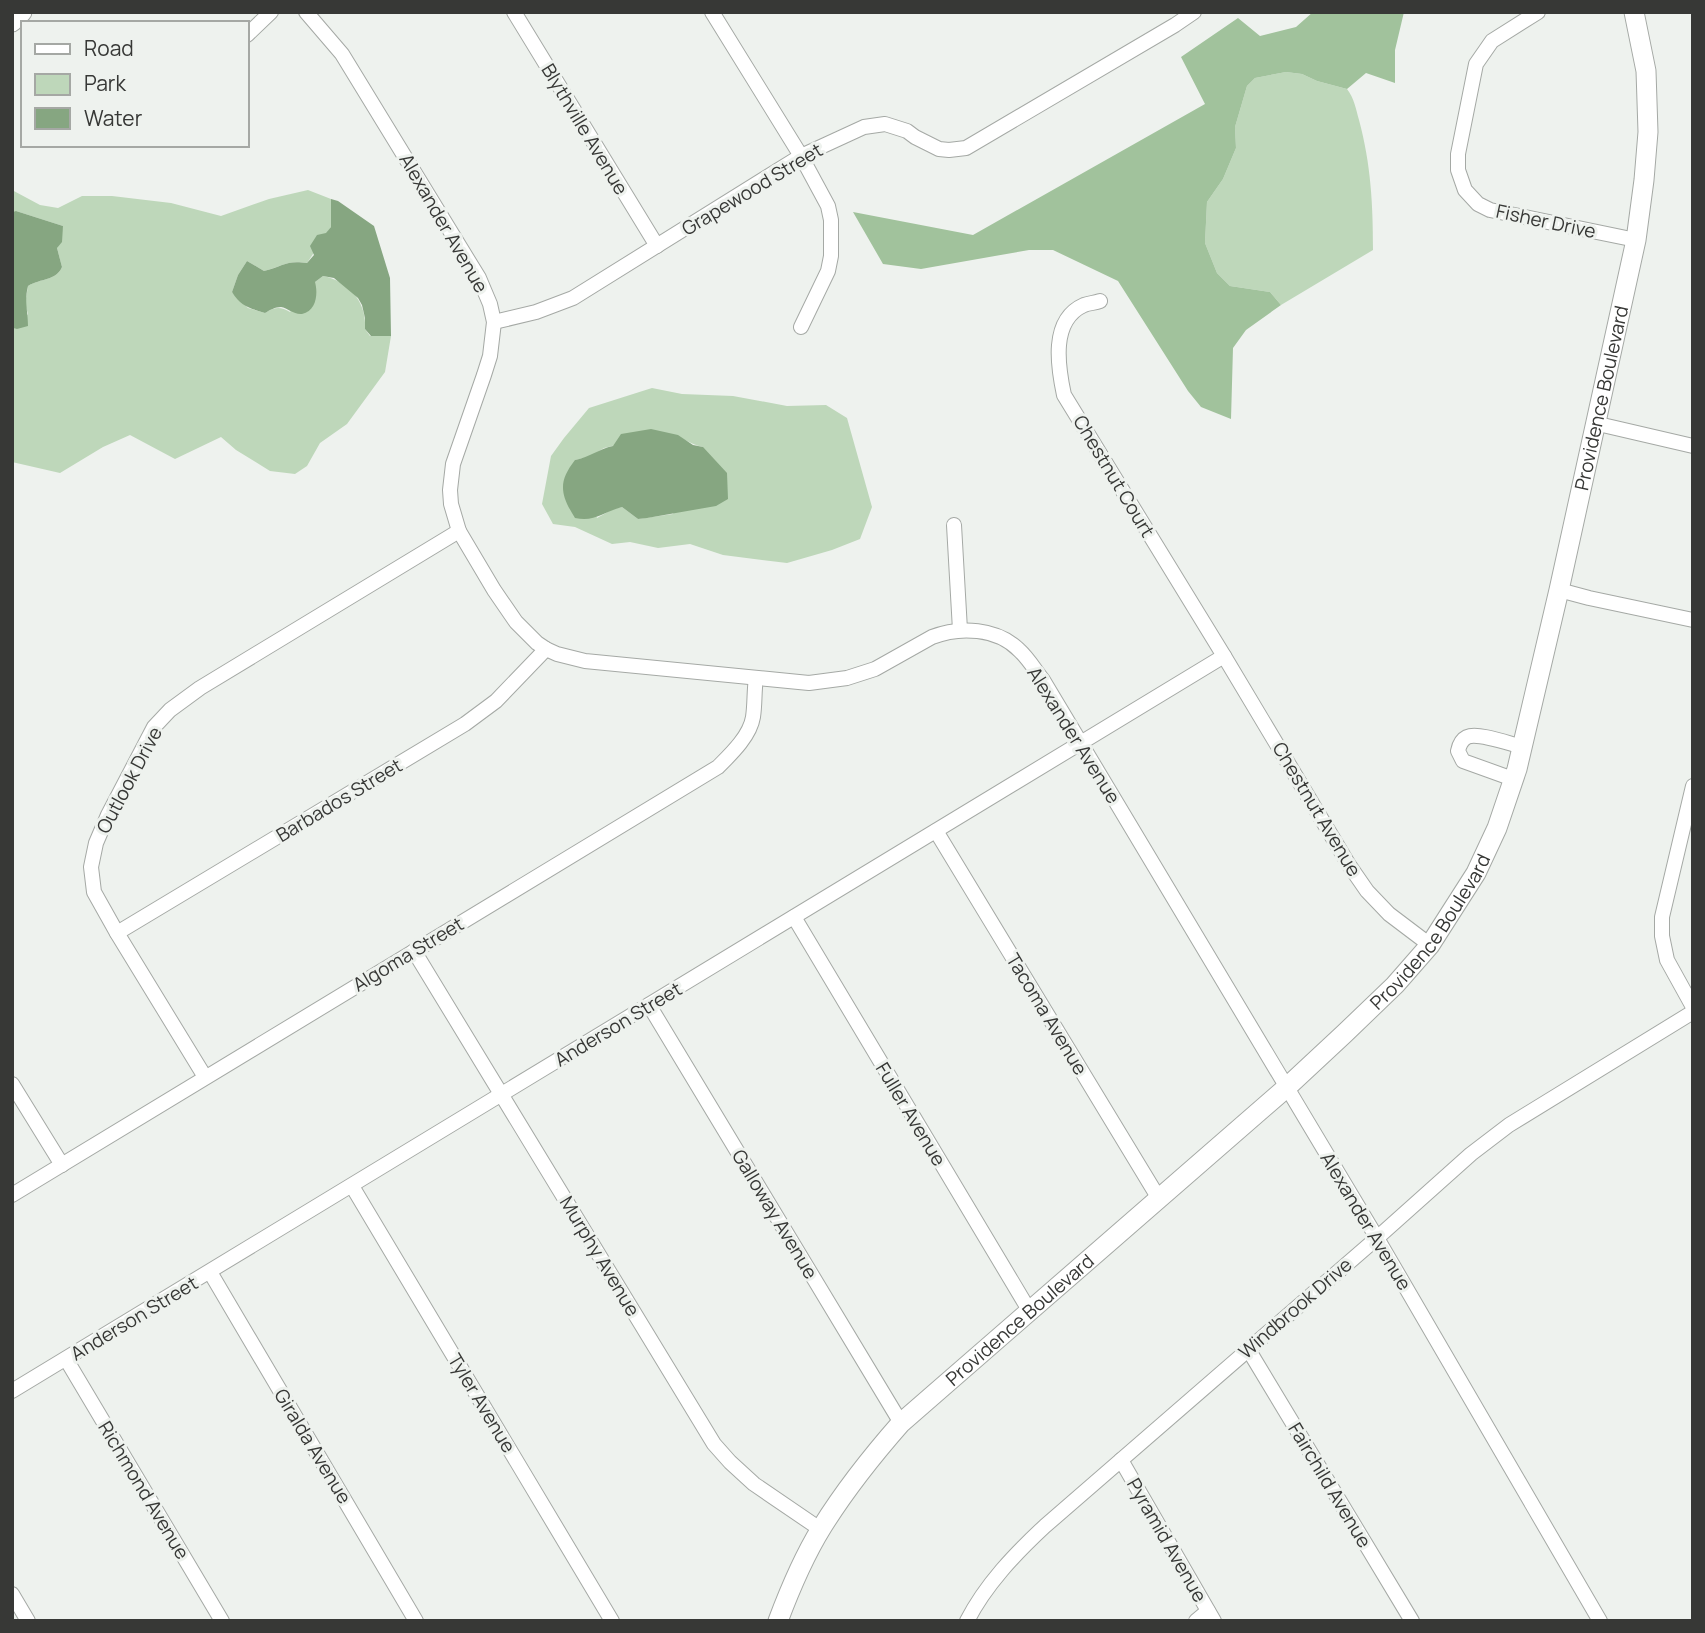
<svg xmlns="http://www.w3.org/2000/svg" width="1705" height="1633" viewBox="0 0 1705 1633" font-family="Manrope,sans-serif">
  <rect width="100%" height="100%" fill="#eef2ee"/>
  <!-- green -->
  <g fill="#bed7ba" fill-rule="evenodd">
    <path d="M 1286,72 L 1302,74 L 1317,81 L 1347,89 C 1354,98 1356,109 1359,120 C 1371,165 1373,204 1373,250 L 1281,305 L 1270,292 L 1230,286 L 1217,273 L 1205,243 L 1207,202 L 1223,179 L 1236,148 L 1235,127 L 1247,86 L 1255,78 Z"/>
    <path d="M 12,190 L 40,205 L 58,208 L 82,196 L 112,196 L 171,203 L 221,216 L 269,199 L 308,190 L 331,199 L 331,227 L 307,263 C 287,260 283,266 264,271 L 247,261 L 238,275 L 232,292 L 248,308 L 265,313 C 275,307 280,306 290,312 L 315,282 L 323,276 C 349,281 367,302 365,329 L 370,336 L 391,336 L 385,372 L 347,424 L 320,443 L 307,466 L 295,474 L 270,471 L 236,450 L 221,437 L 175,459 L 130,435 L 103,447 L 60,473 L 12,462 L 12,328 L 17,329 L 28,314 L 25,304 L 28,286 C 41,278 56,281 62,267 L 57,248 L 63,226 L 16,211 L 12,212 Z"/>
    <path d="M 652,388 L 682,394 L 733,396 L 787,406 L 826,405 L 847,418 L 872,507 L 860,539 L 832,550 L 787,563 L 723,555 L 690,544 L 658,548 L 630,542 L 612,544 L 575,527 L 553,524 L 542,504 L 551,456 L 564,438 L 589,408 ZM 666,433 C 681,436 689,444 703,447 L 673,514 L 638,519 L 622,507 L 613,509 L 597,518 L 575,460 L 589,457 L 604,448 Z"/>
  </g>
  <!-- forest -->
  <path fill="#a1c29c" d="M 1313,12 L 1404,12 L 1395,50 L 1395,83 L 1366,73 L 1347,89 L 1317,81 L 1302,74 L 1286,72 L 1255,78 L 1247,86 L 1235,127 L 1236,148 L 1223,179 L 1207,202 L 1205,243 L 1217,273 L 1230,286 L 1270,292 L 1281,305 L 1246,330 L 1233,348 L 1231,419 L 1201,407 L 1188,391 L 1118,281 L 1053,250 L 1029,250 L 921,269 L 883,264 L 853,212 L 973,235 L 1205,104 L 1181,57 L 1238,18 L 1260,36 L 1296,27 Z"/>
  <!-- water -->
  <g fill="#86a681">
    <path d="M 331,199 L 338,201 L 374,226 L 390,278 L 391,336 L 371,336 L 365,329 L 365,318 L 362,305 L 358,298 L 334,278 L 323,276 L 315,282 C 318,293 317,311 302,314 C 294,315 288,308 281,307 C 275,307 270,310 265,313 C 250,308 241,307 232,292 L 238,275 L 247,261 L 264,271 C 284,266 286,260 307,263 L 314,255 L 310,246 L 317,235 L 326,233 L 331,227 Z"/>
    <path d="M 16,211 L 63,226 L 62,242 L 57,248 L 62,267 C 56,281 41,278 28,286 C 24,302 28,310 28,326 L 17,329 L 12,328 L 12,212 Z"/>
    <path d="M 651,429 L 678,435 L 693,445 L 703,447 L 727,473 L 728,499 L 716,506 L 647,518 L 638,519 L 622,507 C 603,512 596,522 575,518 C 560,494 558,482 575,460 C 590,457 599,449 613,446 L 621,434 Z"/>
  </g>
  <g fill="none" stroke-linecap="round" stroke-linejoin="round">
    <!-- minor casing -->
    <g stroke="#a5a9a5" stroke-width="16">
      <g id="minor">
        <path d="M 306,12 L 342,54 L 479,278 L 490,304 L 494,322 L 490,356 L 484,375 L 453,464 L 450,490 L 451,504 L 459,531 L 494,590 L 516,622 L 537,643 L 546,649 L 557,654 L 585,661 L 809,683 L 847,678 L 875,669 L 932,637 C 960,626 997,628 1019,650 C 1028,658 1035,670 1043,680 L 1377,1238 L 1600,1621"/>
        <path d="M 514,12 L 657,246"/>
        <path d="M 712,12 L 801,156 L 828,206 L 831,220 L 831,256 L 828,271 L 801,327"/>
        <path d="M 1538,12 L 1492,41 L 1476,64 L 1458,154 L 1458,170 L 1465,190 L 1478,204 L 1490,210 L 1636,240"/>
        <path d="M 247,35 L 271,12"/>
        <path d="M 1100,301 C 1095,303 1089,303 1084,305 C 1050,320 1058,367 1064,395 L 1224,656 L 1349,865 L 1367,891 L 1389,914 L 1430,945"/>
        <path d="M 494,322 L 536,312 L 573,298 L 801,156 L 864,127 L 885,124 L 907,131 L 915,137 L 939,149 L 949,150 L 966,148 L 1175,25 L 1194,12"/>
        <path d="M 1594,423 L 1693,446"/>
        <path d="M 954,525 L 960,630"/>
        <path d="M 1559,590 L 1589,598 L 1693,620"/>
        <path d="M 1513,779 L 1463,761 L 1458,751 C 1459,746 1461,740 1467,737 C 1478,732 1510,744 1523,747"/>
        <path d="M 1693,786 L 1662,917 L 1662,936 L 1667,960 L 1693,1007"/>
        <path d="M 936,831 L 1158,1197"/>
        <path d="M 794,917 L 1029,1310"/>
        <path d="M 117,933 L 465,724 L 496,701 L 546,649"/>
        <path d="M 414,951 L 714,1444 L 730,1462 L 754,1484 L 820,1529"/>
        <path d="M 649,1005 L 901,1423"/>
        <path d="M 205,1077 L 117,933 L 94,892 L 91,867 L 96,843 L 108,815 L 154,727 L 170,710 L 200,688 L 459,531"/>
        <path d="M 12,1084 L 62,1165"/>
        <path d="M 352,1186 L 612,1621"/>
        <path d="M 12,1195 L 718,767 C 731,754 750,736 753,717 C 755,704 754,691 756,678"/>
        <path d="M 210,1272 L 416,1621"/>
        <path d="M 1248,1349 L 1412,1621"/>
        <path d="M 66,1359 L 222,1621"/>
        <path d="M 12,1391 L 1224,656"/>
        <path d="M 1121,1460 L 1214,1621"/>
        <path d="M 12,1594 L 28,1621"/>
        <path d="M 967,1621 C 986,1584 1015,1554 1045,1526 L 1377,1238 L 1471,1154 L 1509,1125 L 1693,1012"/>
        <path d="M 1196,1621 L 1208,1611"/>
      </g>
    </g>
    <!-- secondary casing -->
    <g stroke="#a5a9a5" stroke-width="21">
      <g id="secondary">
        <path d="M 12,22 L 22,12"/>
        <path id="s1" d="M 778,1621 C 790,1589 804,1556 822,1527 C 845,1490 872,1456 901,1423 L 1286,1088 L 1344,1034 L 1395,985 L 1430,945 L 1476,873 L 1497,828 L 1517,769 L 1559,590 L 1636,240 L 1644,180 L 1648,132 L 1646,71 L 1634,12"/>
      </g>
    </g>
    <!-- minor -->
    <use href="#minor" stroke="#fff" stroke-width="14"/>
    <!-- secondary -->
    <use href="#secondary" stroke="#fff" stroke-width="19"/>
  </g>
  <g text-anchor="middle" stroke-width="6" stroke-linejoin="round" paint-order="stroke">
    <!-- street labels -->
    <g font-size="19" fill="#373836" stroke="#eef2ee">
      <text transform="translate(585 129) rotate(59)" y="7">Blythville Avenue</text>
      <text transform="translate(752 189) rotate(-31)" y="7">Grapewood Street</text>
      <text transform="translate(1546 221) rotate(12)" y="7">Fisher Drive</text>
      <text transform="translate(444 223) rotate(60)" y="7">Alexander Avenue</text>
      <text dy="7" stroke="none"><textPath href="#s1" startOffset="1526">Providence Boulevard</textPath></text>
      <text transform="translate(1114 476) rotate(59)" y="7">Chestnut Court</text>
      <text transform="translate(1074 735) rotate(58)" y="7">Alexander Avenue</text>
      <text transform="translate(129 780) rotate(-62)" y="7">Outlook Drive</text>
      <text transform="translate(339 800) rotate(-31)" y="7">Barbados Street</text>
      <text transform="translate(1317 809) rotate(59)" y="7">Chestnut Avenue</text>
      <text dy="7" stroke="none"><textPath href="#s1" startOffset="959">Providence Boulevard</textPath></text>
      <text transform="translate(408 954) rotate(-31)" y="7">Algoma Street</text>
      <text transform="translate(1047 1014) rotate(59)" y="7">Tacoma Avenue</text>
      <text transform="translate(618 1024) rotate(-31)" y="7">Anderson Street</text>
      <text transform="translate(911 1114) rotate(59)" y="7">Fuller Avenue</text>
      <text transform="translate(775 1214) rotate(59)" y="7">Galloway Avenue</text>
      <text transform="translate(1366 1221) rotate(59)" y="7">Alexander Avenue</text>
      <text transform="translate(600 1256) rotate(59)" y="7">Murphy Avenue</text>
      <text transform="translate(1295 1308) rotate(-41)" y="7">Windbrook Drive</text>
      <text transform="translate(134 1318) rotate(-31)" y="7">Anderson Street</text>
      <text dy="7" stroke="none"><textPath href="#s1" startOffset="392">Providence Boulevard</textPath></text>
      <text transform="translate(482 1403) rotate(59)" y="7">Tyler Avenue</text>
      <text transform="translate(313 1446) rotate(59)" y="7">Giralda Avenue</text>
      <text transform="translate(1330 1485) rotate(59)" y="7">Fairchild Avenue</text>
      <text transform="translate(144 1490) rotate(59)" y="7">Richmond Avenue</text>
      <text transform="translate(1167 1540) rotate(60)" y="7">Pyramid Avenue</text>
    </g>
  </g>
  <!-- border -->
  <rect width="1705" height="1633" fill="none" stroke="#373836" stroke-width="28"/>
  <!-- legend -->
  <rect x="21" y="21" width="228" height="126" fill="#eef2ee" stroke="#a5a8a4" stroke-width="2"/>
  <rect x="35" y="44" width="35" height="10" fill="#ffffff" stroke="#a5a8a4" stroke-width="2"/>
  <text x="84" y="56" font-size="21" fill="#373836">Road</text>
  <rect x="35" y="74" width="35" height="21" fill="#bed7ba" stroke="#a5a8a4" stroke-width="2"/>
  <text x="84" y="91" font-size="21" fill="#373836">Park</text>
  <rect x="35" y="108" width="35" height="21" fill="#86a681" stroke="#a5a8a4" stroke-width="2"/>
  <text x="84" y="126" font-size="21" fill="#373836">Water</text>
</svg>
